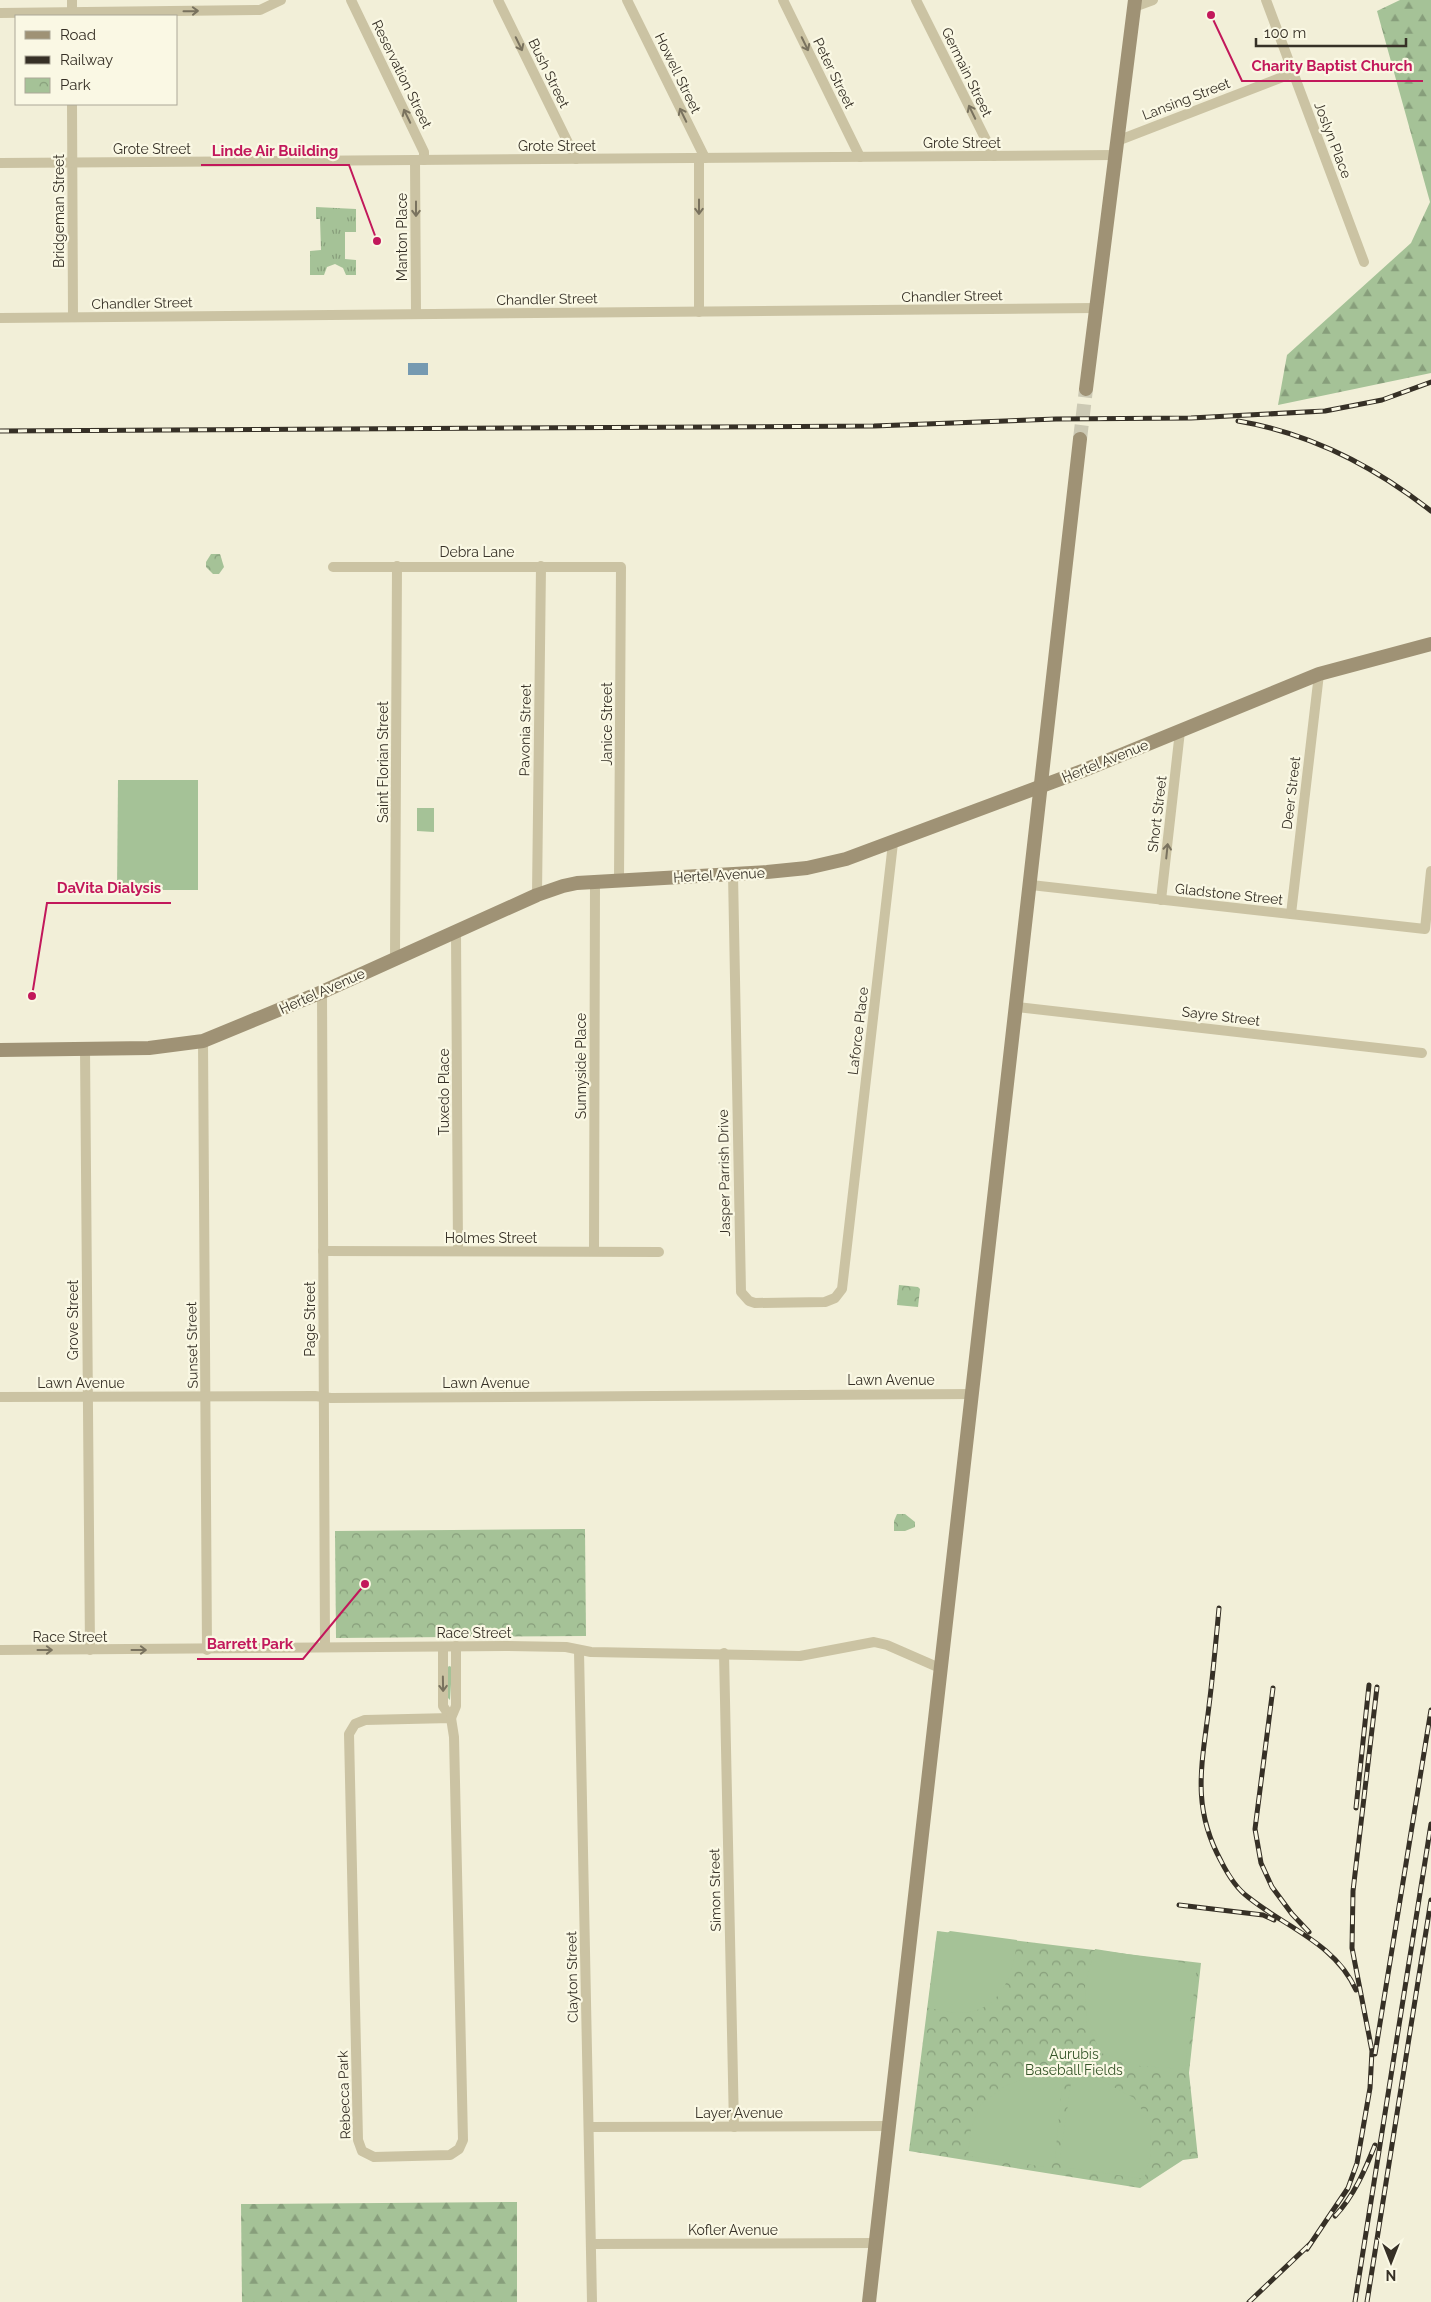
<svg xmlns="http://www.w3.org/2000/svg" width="1431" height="2302" viewBox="0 0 1431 2302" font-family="Raleway,sans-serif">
  <defs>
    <pattern id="grass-tufts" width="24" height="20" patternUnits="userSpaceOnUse" patternTransform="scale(1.25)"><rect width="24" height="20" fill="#a5c297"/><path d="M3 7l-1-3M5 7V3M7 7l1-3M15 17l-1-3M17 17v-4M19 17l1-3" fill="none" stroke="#879e7b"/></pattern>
    <pattern id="forest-firs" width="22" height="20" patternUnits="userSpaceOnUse" patternTransform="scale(1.25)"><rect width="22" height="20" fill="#a5c297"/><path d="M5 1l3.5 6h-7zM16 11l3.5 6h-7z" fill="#879e7b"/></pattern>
    <pattern id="park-crowns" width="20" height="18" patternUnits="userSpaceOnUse" patternTransform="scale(1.25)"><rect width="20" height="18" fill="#a5c297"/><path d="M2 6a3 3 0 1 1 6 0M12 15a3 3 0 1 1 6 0" fill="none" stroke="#879e7b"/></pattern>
  </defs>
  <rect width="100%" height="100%" fill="#f2efd8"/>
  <!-- grass -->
  <g fill="url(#grass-tufts)">
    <path d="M 316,207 L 356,209 L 356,232 L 345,232 L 345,259 L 356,260 L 356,275 L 346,275 L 343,268 L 335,264 L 327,267 L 324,275 L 310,275 L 310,251 L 321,250 L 320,219 L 316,219 Z"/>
    <path d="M 449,1666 L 452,1667 L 450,1700 L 448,1698 L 448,1667 Z"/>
  </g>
  <!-- forest -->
  <g fill="url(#forest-firs)">
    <path d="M 1400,0 L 1431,0 L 1431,373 L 1278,405 L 1287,355 L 1411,243 L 1430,202 L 1377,11 Z"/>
    <path d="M 517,2202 L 517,2302 L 242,2302 L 241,2204 Z"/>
  </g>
  <!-- park -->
  <g fill="url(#park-crowns)">
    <path d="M 211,554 L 220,554 L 224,567 L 219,574 L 213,574 L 206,567 L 206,562 Z"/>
    <path d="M 899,1285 L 918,1287 L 920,1289 L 918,1307 L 897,1305 Z"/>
    <path d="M 897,1514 L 905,1514 L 915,1522 L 915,1527 L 905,1531 L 894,1531 L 894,1521 Z"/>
    <path d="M 585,1529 L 586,1636 L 336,1638 L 335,1531 Z"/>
    <path d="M 937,1931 L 1201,1963 L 1189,2073 L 1198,2158 L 1183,2160 L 1140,2188 L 909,2151 Z"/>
  </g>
  <!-- garden -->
  <g fill="#a5c297">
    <path d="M 118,780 L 198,780 L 198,890 L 117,890 Z"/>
    <path d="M 417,808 L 434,808 L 434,832 L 417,831 Z"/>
    <path d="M 950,1931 L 1017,1940 C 1014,1975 1000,2013 959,2013 C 949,2013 938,2009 928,2008 L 936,1942 Z"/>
    <path d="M 1095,1949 L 1197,1965 L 1185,2069 L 1140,2066 L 1101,2053 L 1087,2023 L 1085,1984 Z"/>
    <path d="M 1063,2075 L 1055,2158 L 1046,2167 L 968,2156 L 971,2128 L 981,2104 L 1005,2086 L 1030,2076 Z"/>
    <path d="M 1072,2076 L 1099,2079 L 1134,2098 L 1151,2124 L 1150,2158 L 1144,2179 L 1070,2168 L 1060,2160 Z"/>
  </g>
  <!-- water -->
  <rect fill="#769ab1" x="408" y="363" width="20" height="12"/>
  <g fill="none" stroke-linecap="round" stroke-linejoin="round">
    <!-- secondary-tunnel -->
    <path stroke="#ccc9b4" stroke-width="14" stroke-dasharray="14 7" stroke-linecap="butt" d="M 1080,439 L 1086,389"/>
    <!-- street -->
    <g stroke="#cbc3a3" stroke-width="10">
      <path d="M 72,0 L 72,16"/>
      <path d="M 351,0 L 424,152 L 424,160"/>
      <path d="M 498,0 L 576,159"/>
      <path d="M 627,0 L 705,158"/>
      <path d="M 783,0 L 860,157"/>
      <path d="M 916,0 L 994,156"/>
      <path d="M 1266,0 L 1364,262"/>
      <path d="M 1134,7 L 1153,0"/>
      <path d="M 0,13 L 260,10 L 281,0"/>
      <path d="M 72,104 L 73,317"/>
      <path d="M 1117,141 L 1293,73"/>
      <path d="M 699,158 L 699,312"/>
      <path d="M 415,160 L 416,314"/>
      <path d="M 0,163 L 1115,155"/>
      <path d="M 0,318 L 1095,308"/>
      <path d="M 333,567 L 621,567 L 619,880"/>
      <path d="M 733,874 L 741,1292 L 749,1301 L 755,1303 L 825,1302 L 835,1298 L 842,1289 L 893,843"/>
      <path d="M 1031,885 L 1425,929 L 1431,871"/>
      <path d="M 537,895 L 541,566"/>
      <path d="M 1161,900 L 1180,731"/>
      <path d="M 1291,914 L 1319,674"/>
      <path d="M 456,932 L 458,1251"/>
      <path d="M 395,959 L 397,566"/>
      <path d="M 322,992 L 325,1647"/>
      <path d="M 1017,1007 L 1422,1053"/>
      <path d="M 203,1041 L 207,1650"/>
      <path d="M 85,1049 L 90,1650"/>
      <path d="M 323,1251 L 659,1252"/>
      <path d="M 594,1251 L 595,882"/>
      <path d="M 0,1397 L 315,1396 L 331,1398 L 973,1394"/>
      <path d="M 443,1647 L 443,1706 L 451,1718"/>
      <path d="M 0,1650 L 505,1646 L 566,1647 L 591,1652 L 800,1656 L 874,1642 L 887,1645 L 942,1669"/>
      <path d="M 579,1651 L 592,2302"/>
      <path d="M 724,1653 L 734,2127"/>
      <path d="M 451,1718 L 454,1737 L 463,2140 L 459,2149 L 450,2155 L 374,2157 L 362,2151 L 358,2140 L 349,1734 L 355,1724 L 365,1720 Z"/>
      <path d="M 451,1718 L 456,1706 L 456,1646"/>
      <path d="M 589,2127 L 888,2126"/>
      <path d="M 591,2244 L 875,2243"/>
    </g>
    <!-- secondary -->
    <g stroke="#9f9275" stroke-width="14">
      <path d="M 1086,389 L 1135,0"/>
      <path d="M 0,1050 L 149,1048 L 203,1041 L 322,992 L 537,895 L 563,886 L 577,883 L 767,872 L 807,868 L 846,859 L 1082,771 L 1319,674 L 1431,644"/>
      <path d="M 869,2302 L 1080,439"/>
    </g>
    <!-- rail casing -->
    <g stroke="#363026" stroke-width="5">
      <g id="rail">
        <path d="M 1238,421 C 1310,433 1375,467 1431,511"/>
        <path d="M 0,431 L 874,426 L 1056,419 L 1191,418 L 1325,411 L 1382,400 L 1431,382"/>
        <path d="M 1219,1608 C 1216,1641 1213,1674 1209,1706 C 1202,1765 1191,1806 1221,1861 C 1227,1873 1237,1889 1248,1897 C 1285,1927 1335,1943 1356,1990"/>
        <path d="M 1273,1688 L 1255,1829 L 1261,1863 L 1272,1887 L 1292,1914 L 1309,1932"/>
        <path d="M 1356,1808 L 1369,1685"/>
        <path d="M 1179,1905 L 1263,1915 L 1274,1920"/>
        <path d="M 1375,2054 L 1431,1710"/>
        <path d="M 1335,2216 C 1354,2196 1365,2170 1375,2145"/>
        <path d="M 1307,2249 L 1348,2188 L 1357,2163 L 1370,2088 L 1372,2051 L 1352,1948 L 1353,1891 L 1377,1687"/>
        <path d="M 1249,2302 L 1310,2244"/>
        <path d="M 1355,2302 L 1431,1824"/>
        <path d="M 1367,2302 L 1431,1900"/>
      </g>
    </g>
    <!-- rail -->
    <use href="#rail" stroke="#faf8e4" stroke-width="3" stroke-dasharray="9" stroke-linecap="butt"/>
  </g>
  <!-- one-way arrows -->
  <defs><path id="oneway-shaft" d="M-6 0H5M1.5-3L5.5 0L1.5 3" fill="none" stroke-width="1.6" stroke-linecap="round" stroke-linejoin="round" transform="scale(1.25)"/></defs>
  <g stroke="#79725e">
    <use href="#oneway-shaft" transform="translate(191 11) rotate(-1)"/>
    <use href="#oneway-shaft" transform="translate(519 44) rotate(64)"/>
    <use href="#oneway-shaft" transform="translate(805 44) rotate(64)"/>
    <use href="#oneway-shaft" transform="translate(972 112) rotate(-116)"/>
    <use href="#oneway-shaft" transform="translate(683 115) rotate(-116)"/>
    <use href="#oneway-shaft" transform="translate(407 116) rotate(-116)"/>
    <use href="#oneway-shaft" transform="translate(699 207) rotate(90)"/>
    <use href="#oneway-shaft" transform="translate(416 209) rotate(90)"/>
    <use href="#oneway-shaft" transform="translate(1167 851) rotate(-84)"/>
    <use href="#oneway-shaft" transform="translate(45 1650)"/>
    <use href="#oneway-shaft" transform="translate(139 1650)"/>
    <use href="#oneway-shaft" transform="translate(443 1684) rotate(89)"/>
  </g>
  <g text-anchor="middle" stroke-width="4.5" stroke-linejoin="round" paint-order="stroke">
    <!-- street labels -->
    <g font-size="14" fill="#363026" stroke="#faf8e4">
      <text transform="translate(967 72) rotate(64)" y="5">Germain Street</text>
      <text transform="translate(549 73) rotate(64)" y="5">Bush Street</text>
      <text transform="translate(678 73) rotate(64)" y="5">Howell Street</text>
      <text transform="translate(834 73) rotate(64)" y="5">Peter Street</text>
      <text transform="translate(402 74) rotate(64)" y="5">Reservation Street</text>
      <text transform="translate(1186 99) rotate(-21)" y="5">Lansing Street</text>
      <text transform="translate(1333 140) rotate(69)" y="5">Joslyn Place</text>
      <text x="962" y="148">Grote Street</text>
      <text x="557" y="151">Grote Street</text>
      <text x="152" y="154">Grote Street</text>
      <text transform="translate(59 211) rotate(-90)" y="5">Bridgeman Street</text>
      <text transform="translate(402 237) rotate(-90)" y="5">Manton Place</text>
      <text transform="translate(952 296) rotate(-1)" y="5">Chandler Street</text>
      <text transform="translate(547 299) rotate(-1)" y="5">Chandler Street</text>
      <text transform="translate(142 303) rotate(-1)" y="5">Chandler Street</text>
      <text x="477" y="557">Debra Lane</text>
      <text transform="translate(607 724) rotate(-90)" y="5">Janice Street</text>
      <text transform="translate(525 730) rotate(-89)" y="5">Pavonia Street</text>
      <text transform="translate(1105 761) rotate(-22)" y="5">Hertel Avenue</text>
      <text transform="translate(383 762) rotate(-90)" y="5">Saint Florian Street</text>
      <text transform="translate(1291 793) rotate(-83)" y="5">Deer Street</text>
      <text transform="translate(1157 814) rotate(-83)" y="5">Short Street</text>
      <text transform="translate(719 875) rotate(-3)" y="5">Hertel Avenue</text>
      <text transform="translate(1229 894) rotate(6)" y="5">Gladstone Street</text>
      <text transform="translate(322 991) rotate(-24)" y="5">Hertel Avenue</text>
      <text transform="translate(1221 1016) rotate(7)" y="5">Sayre Street</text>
      <text transform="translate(858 1031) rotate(-83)" y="5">Laforce Place</text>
      <text transform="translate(581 1066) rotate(-90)" y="5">Sunnyside Place</text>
      <text transform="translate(444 1092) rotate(-90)" y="5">Tuxedo Place</text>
      <text transform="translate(724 1173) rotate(-91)" y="5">Jasper Parrish Drive</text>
      <text x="491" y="1243">Holmes Street</text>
      <text transform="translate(310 1319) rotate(-90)" y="5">Page Street</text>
      <text transform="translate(73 1320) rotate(-90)" y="5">Grove Street</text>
      <text transform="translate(192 1345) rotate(-91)" y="5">Sunset Street</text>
      <text x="891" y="1385">Lawn Avenue</text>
      <text x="81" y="1388">Lawn Avenue</text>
      <text x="486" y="1388">Lawn Avenue</text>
      <text x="474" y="1638">Race Street</text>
      <text x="70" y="1642">Race Street</text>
      <text transform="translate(715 1890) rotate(-91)" y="5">Simon Street</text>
      <text transform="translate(572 1977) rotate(-91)" y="5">Clayton Street</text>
      <text transform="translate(344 2095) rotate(-92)" y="5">Rebecca Park</text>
      <text x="739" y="2118">Layer Avenue</text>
      <text x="733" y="2235">Kofler Avenue</text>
    </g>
    <!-- park labels -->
    <g font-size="14" fill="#355528" stroke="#faf8e4">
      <text x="1074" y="2059">Aurubis<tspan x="1074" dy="16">Baseball Fields</tspan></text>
    </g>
  </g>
  <!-- callouts -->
  <path fill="none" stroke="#c2185b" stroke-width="2" d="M1211 15L1242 81H1423M377 241L349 165H201M32 996L47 903H171M365 1584L303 1659H197"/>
  <g fill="#c2185b" stroke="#faf8e4" stroke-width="2">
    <circle cx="1211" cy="15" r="5"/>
    <circle cx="377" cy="241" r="5"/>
    <circle cx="32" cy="996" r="5"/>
    <circle cx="365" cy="1584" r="5"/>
  </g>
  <g font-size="15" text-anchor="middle" font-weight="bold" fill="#c2185b" stroke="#faf8e4" stroke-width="4.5" stroke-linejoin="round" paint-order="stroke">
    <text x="1332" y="71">Charity Baptist Church</text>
    <text x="275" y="156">Linde Air Building</text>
    <text x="109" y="893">DaVita Dialysis</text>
    <text x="250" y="1649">Barrett Park</text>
  </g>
  <!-- legend -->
  <rect x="15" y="15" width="162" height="90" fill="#faf8e4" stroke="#aca898"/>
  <rect x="25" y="31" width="25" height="8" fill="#9f9275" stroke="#aca898"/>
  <text x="60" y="40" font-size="15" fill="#363026">Road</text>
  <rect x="25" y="56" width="25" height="8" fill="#363026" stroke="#aca898"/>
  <text x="60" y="65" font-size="15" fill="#363026">Railway</text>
  <rect x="25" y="78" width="25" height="15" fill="url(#park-crowns)" stroke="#aca898"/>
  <text x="60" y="90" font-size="15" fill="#363026">Park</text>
  <!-- north arrow -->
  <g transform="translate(1391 2262) rotate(180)" stroke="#faf8e4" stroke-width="4" paint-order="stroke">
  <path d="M0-4L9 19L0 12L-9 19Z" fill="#363026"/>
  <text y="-8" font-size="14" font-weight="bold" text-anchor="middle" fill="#363026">N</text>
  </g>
  <!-- scale -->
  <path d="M1256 38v8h150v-8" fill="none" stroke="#363026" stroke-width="2.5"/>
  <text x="1264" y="38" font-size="15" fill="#363026" stroke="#faf8e4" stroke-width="4" paint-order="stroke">100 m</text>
</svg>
